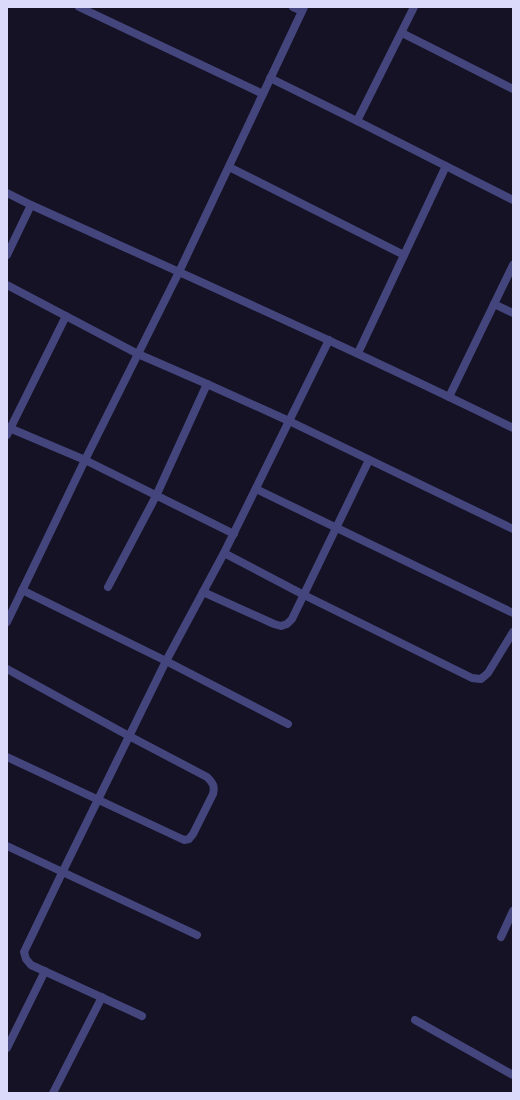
<svg xmlns="http://www.w3.org/2000/svg" width="520" height="1100" viewBox="0 0 520 1100" font-family="'Titillium Web',sans-serif">
  <rect width="100%" height="100%" fill="#141224"/>
  <g fill="none" stroke-linecap="round" stroke-linejoin="round">
    <!-- street -->
    <g stroke="#44457d" stroke-width="8">
      <path d="M 79,7 L 263,94"/>
      <path d="M 293,7 L 302,11"/>
      <path d="M 402,33 L 513,89"/>
      <path d="M 270,78 L 357,121 L 513,200"/>
      <path d="M 357,121 L 414,7"/>
      <path d="M 229,167 L 404,255"/>
      <path d="M 7,193 L 31,205 C 192,278 354,350 513,428"/>
      <path d="M 7,255 L 31,205"/>
      <path d="M 7,285 L 138,354 L 207,384 L 289,421 L 513,529"/>
      <path d="M 494,304 L 513,313"/>
      <path d="M 358,353 L 446,166"/>
      <path d="M 449,397 L 513,265"/>
      <path d="M 7,427 L 85,460 L 234,534"/>
      <path d="M 7,435 L 66,316"/>
      <path d="M 256,489 L 513,613"/>
      <path d="M 224,553 L 304,595 L 472,678 L 481,679 L 488,673 L 513,632"/>
      <path d="M 108,587 L 156,496 L 207,384"/>
      <path d="M 22,590 L 166,661 L 288,724"/>
      <path d="M 203,592 L 274,624 L 281,626 L 287,624 L 292,619 L 369,460"/>
      <path d="M 7,622 L 85,460 L 179,272 L 304,7"/>
      <path d="M 7,669 L 129,736 L 207,777 C 213,783 215,786 213,794 L 193,834 L 189,839 L 184,840 L 7,757"/>
      <path d="M 7,846 L 197,935"/>
      <path d="M 501,937 L 513,911"/>
      <path d="M 142,1016 L 31,965 L 26,959 L 24,952 L 62,873 L 166,661 L 224,553 L 329,340"/>
      <path d="M 415,1020 L 513,1075"/>
      <path d="M 7,1048 L 45,971"/>
      <path d="M 53,1093 L 102,997"/>
    </g>
  </g>
  <!-- border -->
  <rect width="520" height="1100" fill="none" stroke="#dcdafa" stroke-width="16"/>
</svg>
